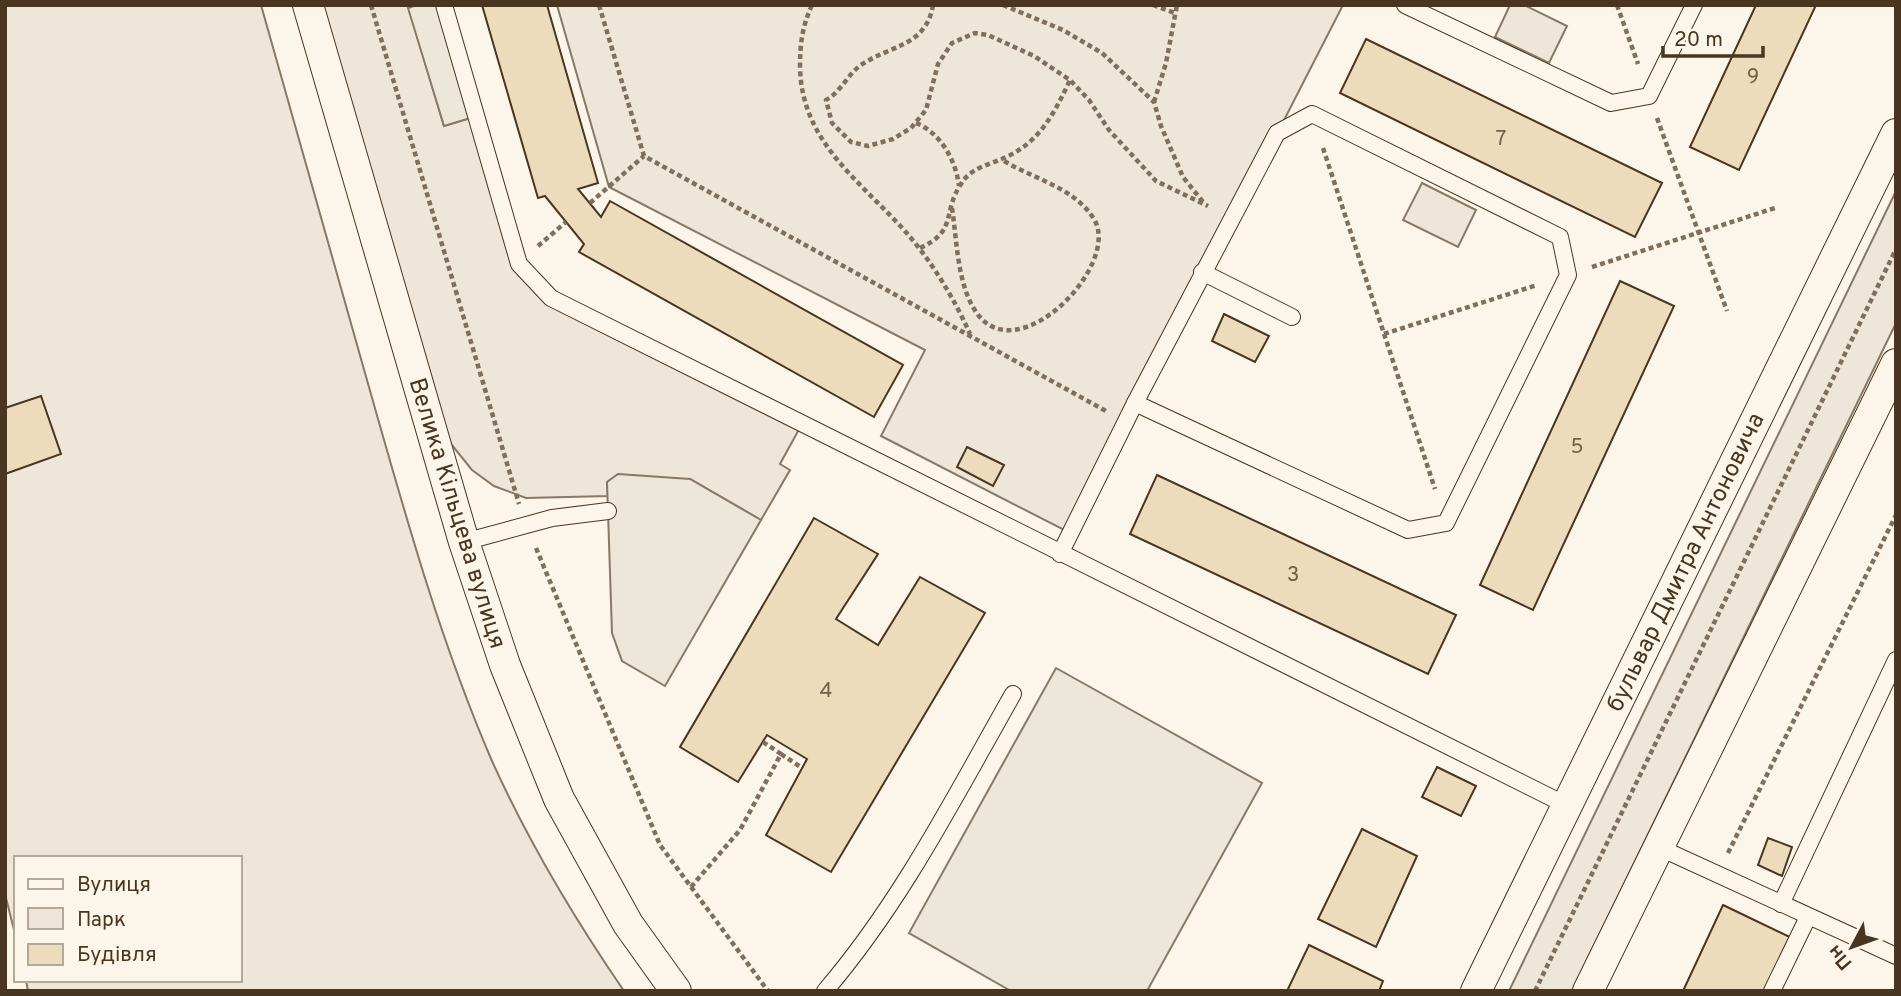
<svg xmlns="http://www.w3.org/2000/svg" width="1901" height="996" viewBox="0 0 1901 996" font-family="Overpass,sans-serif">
  <rect width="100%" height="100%" fill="#fbf6e9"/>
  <!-- green -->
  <g fill="#ede6d9" stroke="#887966" stroke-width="2">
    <path d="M 5,5 L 261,5 C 296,128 330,250 365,373 C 402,503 438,636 492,761 C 528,841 574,918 624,991 L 28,991 L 26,980 L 240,980 L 240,858 L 16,858 L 16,938 L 5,894 Z"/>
    <path d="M 308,5 L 417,5 L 409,8 L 444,126 L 477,116 L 519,264 L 551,298 L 802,424 L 780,464 L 790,470 L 761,520 L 690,479 L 607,482 L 608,496 L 526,498 L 494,486 L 472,470 L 426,413 Z"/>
    <path d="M 557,5 L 1343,5 L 1072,534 L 881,436 L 925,350 L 609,187 Z"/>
    <path d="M 1510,5 L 1524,5 L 1567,26 L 1549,63 L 1495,37 Z"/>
    <path d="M 1422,183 L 1476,210 L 1458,247 L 1403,220 Z"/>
    <path d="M 1896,191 L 1896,323 L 1572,991 L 1509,991 Z"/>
  </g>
  <!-- parking -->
  <g fill="#ede7d9" stroke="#887966" stroke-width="2">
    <path d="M 417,5 L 444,5 L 477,116 L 444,126 L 408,8 Z"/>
    <path d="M 618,474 L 690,479 L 761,520 L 665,686 L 622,661 L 612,633 L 607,482 Z"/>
    <path d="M 1056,668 L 1262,783 L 1147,991 L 1011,991 L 909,933 Z"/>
  </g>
  <!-- building -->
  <g fill="#ecdcbc" stroke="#4a3520" stroke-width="2">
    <path d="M 482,5 L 547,5 L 598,183 L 578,189 L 601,217 L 610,201 L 903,365 L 874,417 L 579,252 L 584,244 L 545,196 L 538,198 Z"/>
    <path d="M 1756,5 L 1816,5 L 1739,170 L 1690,147 Z"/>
    <path d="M 1366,39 L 1662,183 L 1635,237 L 1340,93 Z"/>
    <path d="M 1620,281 L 1674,306 L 1533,610 L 1480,585 Z"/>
    <path d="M 1224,314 L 1269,336 L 1255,362 L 1212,341 Z"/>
    <path d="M 41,396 L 61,454 L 5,474 L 5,408 Z"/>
    <path d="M 967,447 L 1004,465 L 993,486 L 957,467 Z"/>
    <path d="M 1157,475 L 1456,615 L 1428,674 L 1130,534 Z"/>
    <path d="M 814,518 L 878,554 L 836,619 L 878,645 L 920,577 L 985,613 L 831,872 L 766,835 L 807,759 L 767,735 L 738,782 L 680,747 Z"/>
    <path d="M 1437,767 L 1476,786 L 1461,816 L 1422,797 Z"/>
    <path d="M 1362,829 L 1417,856 L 1376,947 L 1318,919 Z"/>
    <path d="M 1768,838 L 1792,847 L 1782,876 L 1758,865 Z"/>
    <path d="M 1723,905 L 1796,940 L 1772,991 L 1683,991 Z"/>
    <path d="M 1309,945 L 1383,981 L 1379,991 L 1287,991 Z"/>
  </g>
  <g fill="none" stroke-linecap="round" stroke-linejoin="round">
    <!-- lane casing -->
    <g stroke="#4a3520" stroke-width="18">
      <g id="lane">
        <path d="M 444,5 L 519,264 L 551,298 L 1566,805"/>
        <path d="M 1405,5 L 1611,103 L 1649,96 L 1694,5"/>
        <path d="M 1312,114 L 1560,237 L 1568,275 L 1446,523 L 1408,530 L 1135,403 L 1277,133 Z"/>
        <path d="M 1202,272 L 1292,317"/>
        <path d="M 464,542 L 552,518 L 608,511"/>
        <path d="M 1060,554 L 1135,403"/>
        <path d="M 1658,847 L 1896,956"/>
        <path d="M 1781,904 L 1896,660"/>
        <path d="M 825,991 C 902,901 955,796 1013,694"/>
        <path d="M 1772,991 L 1808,917"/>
      </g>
    </g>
    <!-- street casing -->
    <g stroke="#4a3520" stroke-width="32">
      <g id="street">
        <path d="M 308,5 L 464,542 L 505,665 L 559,799 L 628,924 L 676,991"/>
        <path d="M 1476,991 L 1896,134"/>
        <path d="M 1588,991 L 1896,364"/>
      </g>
    </g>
    <!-- path -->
    <g stroke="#7f6f5c" stroke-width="4.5" stroke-dasharray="5 3.5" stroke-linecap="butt">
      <path d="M 371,5 L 519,504"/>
      <path d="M 599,5 L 644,156 L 1106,411"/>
      <path d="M 812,5 C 802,27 800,44 800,68 C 802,142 859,180 904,230 C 931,260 954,298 970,334"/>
      <path d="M 933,5 C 926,47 890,45 861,65 C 847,75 841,92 826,100 L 832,123 L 851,142 L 868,146 L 893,139 L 911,128 L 926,110 L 938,64 L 952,43 L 975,33 L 988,35 L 1034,56 L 1070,80 L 1089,100 L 1109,130 L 1156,181 L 1208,206"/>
      <path d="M 1003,5 L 1063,30 L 1102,53 L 1154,102 L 1161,126 L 1183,177 L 1203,202"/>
      <path d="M 1153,5 L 1175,13"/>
      <path d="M 1617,5 L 1638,64"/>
      <path d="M 1154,102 L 1166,63 L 1177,5"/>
      <path d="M 1657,118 L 1727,311"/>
      <path d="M 916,123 C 941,133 956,161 959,186"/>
      <path d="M 1323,148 L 1435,489"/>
      <path d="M 590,203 L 644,156"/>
      <path d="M 952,208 C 957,240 957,284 976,312 C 1017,373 1122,265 1094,219 C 1073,186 1032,179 1001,159"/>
      <path d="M 538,246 L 566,222"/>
      <path d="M 920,248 C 958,231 942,212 961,184 C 971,167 990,165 1006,157 C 1040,142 1055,112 1070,80"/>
      <path d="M 1592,267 L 1775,208"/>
      <path d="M 1384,334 L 1537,285"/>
      <path d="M 536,548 L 660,845 L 768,991"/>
      <path d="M 763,742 L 781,754"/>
      <path d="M 1728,853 L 1896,515"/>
      <path d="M 691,887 L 740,830 L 781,754 L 802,768"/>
      <path d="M 1535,991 L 1896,249"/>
    </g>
    <!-- lane -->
    <use href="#lane" stroke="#fbf6e9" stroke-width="16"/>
    <!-- street -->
    <use href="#street" stroke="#fbf6e9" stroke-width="30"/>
  </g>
  <g text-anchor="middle" stroke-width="5" stroke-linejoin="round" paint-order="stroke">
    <!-- number labels -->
    <g font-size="21" fill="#725f47">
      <text x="1753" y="83">9</text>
      <text x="1501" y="145">7</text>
      <text x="1577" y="453">5</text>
      <text x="1293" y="581">3</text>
      <text x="826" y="697">4</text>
    </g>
    <!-- street labels -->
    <g font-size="24" fill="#4a3520" stroke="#fbf6e9">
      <text transform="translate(458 513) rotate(73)" y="8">Велика Кільцева вулиця</text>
      <text transform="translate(1685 562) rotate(-64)" y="8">бульвар Дмитра Антоновича</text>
    </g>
  </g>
  <!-- border -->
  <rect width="1901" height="996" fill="none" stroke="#4a3520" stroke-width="14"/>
  <!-- legend -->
  <rect x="14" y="856" width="228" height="126" fill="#fbf6e9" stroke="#b4a999" stroke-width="2"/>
  <rect x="28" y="879" width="35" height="10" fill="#fbf6e9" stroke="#b4a999" stroke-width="2"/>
  <text x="77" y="891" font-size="21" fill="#4a3520">Вулиця</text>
  <rect x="28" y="908" width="35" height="21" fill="#ede6d9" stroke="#b4a999" stroke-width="2"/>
  <text x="77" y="926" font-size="21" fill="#4a3520">Парк</text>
  <rect x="28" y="944" width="35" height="21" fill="#ecdcbc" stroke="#b4a999" stroke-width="2"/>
  <text x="77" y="961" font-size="21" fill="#4a3520">Будівля</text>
  <!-- north arrow -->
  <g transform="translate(1852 947) rotate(229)" stroke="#fbf6e9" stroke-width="5" paint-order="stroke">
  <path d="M0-5L12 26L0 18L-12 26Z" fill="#4a3520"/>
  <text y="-10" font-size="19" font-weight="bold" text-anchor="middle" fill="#4a3520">Пн</text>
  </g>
  <!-- scale -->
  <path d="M1663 46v10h100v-10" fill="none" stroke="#4a3520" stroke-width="3.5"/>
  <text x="1674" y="46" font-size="21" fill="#4a3520" stroke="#fbf6e9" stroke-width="5" paint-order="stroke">20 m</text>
</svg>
